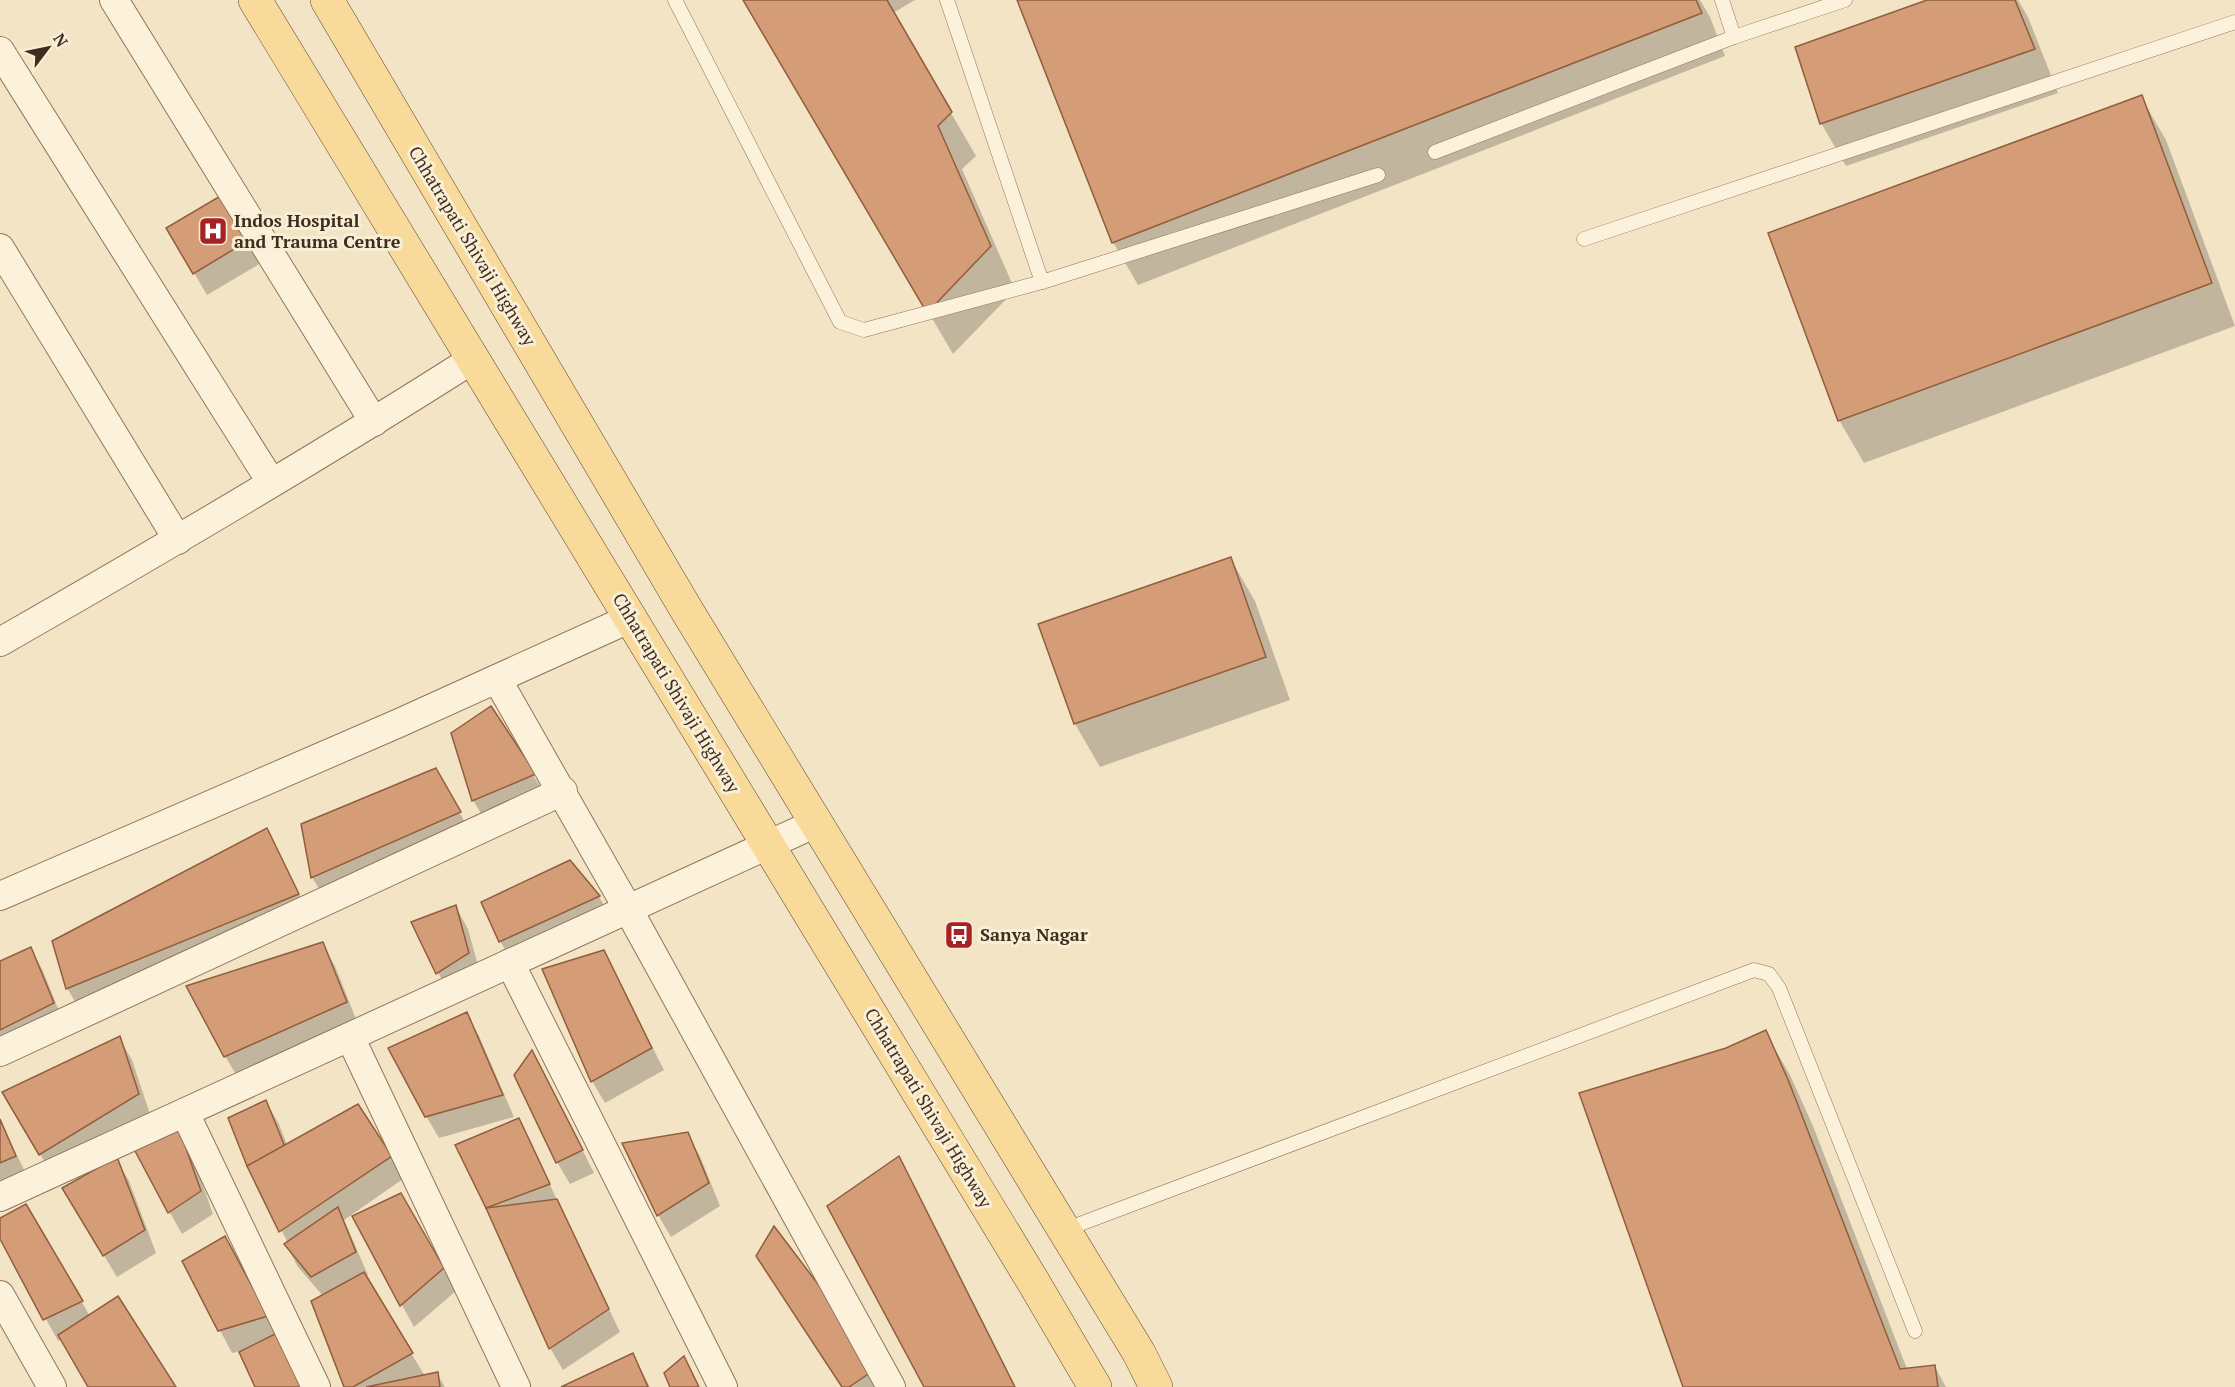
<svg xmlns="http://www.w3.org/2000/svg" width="2235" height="1387" viewBox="0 0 2235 1387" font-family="'PT Serif',serif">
  <rect width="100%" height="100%" fill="#f2e4c5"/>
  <!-- shadow -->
  <g fill="#0003">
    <path d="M 745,0 L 915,0 L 893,13 L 976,156 L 962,169 L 1015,290 L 953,354 Z"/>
    <path d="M 1018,0 L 1700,0 L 1710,17 L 1725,56 L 1138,285 L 1113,242 Z"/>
    <path d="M 1931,0 L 2018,0 L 2028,17 L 2058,93 L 1846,166 L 1821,123 Z"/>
    <path d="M 2141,97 L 2166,140 L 2235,326 L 1864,463 L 1839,420 Z"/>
    <path d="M 222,197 L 261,263 L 207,295 L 168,228 Z"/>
    <path d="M 1230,558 L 1255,601 L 1290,700 L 1100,767 L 1075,724 L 1040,625 Z"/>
    <path d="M 490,708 L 547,797 L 486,822 L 473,800 Z"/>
    <path d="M 436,770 L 472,835 L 325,899 L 312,877 Z"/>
    <path d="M 266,830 L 310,916 L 80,1010 L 67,988 Z"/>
    <path d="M 569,862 L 599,897 L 612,918 L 513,963 L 500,941 Z"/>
    <path d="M 456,907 L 468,929 L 481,976 L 450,996 L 413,923 Z"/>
    <path d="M 322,944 L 335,966 L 358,1024 L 238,1078 L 225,1056 Z"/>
    <path d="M 31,949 L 43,971 L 65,1026 L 0,1059 L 0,963 Z"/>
    <path d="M 604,952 L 664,1070 L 605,1103 L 592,1081 Z"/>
    <path d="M 466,1014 L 479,1036 L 514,1117 L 439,1138 L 426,1116 Z"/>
    <path d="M 1765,1032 L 1790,1075 L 1813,1126 L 1907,1369 L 1935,1367 L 1946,1387 L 1684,1387 L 1727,1049 Z"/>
    <path d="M 119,1038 L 132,1060 L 151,1117 L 53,1176 L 4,1093 Z"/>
    <path d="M 544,1074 L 594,1173 L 570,1184 L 557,1162 Z"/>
    <path d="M 266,1102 L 279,1124 L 287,1145 L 357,1106 L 391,1157 L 403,1179 L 344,1220 L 368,1275 L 364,1276 L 425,1376 L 437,1374 L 445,1387 L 346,1387 L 323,1296 L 298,1267 L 286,1245 L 288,1243 L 248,1166 Z"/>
    <path d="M 518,1119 L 531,1142 L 560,1207 L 620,1332 L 563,1370 L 550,1348 L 488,1208 L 457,1145 Z"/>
    <path d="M 0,1120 L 28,1178 L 0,1191 Z"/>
    <path d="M 687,1134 L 700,1156 L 720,1206 L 671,1237 L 658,1215 Z"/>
    <path d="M 187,1141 L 213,1214 L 182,1234 L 136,1152 Z"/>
    <path d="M 116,1159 L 129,1181 L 156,1253 L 117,1277 L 77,1211 Z"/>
    <path d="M 400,1195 L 456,1291 L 414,1327 L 354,1217 Z"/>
    <path d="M 25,1206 L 90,1316 L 174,1387 L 90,1387 L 62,1339 L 58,1341 L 0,1235 L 0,1220 Z"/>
    <path d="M 225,1238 L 279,1338 L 257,1387 L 240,1351 L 232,1353 L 184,1262 Z"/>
    <path d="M 771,1279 L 890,1387 L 842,1387 Z"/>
    <path d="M 633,1355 L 650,1387 L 565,1387 Z"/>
  </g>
  <!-- building -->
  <g fill="#d49d78" stroke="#925d3c" stroke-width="1.5">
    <path d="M 743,0 L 887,0 L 952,112 L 938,126 L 991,246 L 927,313 Z"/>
    <path d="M 1017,0 L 1696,0 L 1702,13 L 1112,243 Z"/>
    <path d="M 1927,0 L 2015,0 L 2035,49 L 1820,124 L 1795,47 Z"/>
    <path d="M 2142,95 L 2212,283 L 1838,421 L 1768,233 Z"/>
    <path d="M 222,195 L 249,240 L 193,274 L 166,228 Z"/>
    <path d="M 1231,557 L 1266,657 L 1074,724 L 1038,624 Z"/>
    <path d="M 491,706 L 536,774 L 472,801 L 451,733 Z"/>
    <path d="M 436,768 L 461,812 L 311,878 L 301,824 Z"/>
    <path d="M 267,828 L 299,894 L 66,989 L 52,941 Z"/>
    <path d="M 570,860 L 600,896 L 499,942 L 481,902 Z"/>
    <path d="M 456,905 L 469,953 L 436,974 L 411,922 Z"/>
    <path d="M 323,942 L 347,1002 L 224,1057 L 186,986 Z"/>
    <path d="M 31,947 L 54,1003 L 0,1030 L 0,961 Z"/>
    <path d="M 604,950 L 652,1048 L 591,1082 L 542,969 Z"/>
    <path d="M 467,1012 L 503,1095 L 425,1117 L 388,1048 Z"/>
    <path d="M 1766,1030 L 1789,1082 L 1900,1369 L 1935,1365 L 1938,1387 L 1683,1387 L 1579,1093 L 1726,1048 Z"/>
    <path d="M 120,1036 L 139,1094 L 39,1155 L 2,1092 Z"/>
    <path d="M 532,1050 L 583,1150 L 556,1163 L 514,1075 Z"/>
    <path d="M 266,1100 L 285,1147 L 247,1166 L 228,1118 Z"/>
    <path d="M 358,1104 L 392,1156 L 279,1232 L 247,1166 Z"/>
    <path d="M 175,1117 L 201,1191 L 168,1213 L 135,1151 Z"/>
    <path d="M 519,1118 L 550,1184 L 486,1208 L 455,1145 Z"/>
    <path d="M 0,1119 L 16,1156 L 0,1163 Z"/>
    <path d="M 688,1132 L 709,1183 L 657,1216 L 622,1143 Z"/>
    <path d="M 899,1156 L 1015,1387 L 924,1387 L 827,1206 Z"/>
    <path d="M 117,1157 L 145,1230 L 103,1256 L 62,1188 Z"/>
    <path d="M 401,1193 L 444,1268 L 400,1306 L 352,1216 Z"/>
    <path d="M 557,1199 L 609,1309 L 549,1349 L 486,1208 Z"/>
    <path d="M 26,1204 L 83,1301 L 43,1320 L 0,1239 L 0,1218 Z"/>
    <path d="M 338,1207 L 356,1252 L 311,1277 L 284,1244 Z"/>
    <path d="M 774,1226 L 880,1366 L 849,1387 L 842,1387 L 756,1256 Z"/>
    <path d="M 225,1236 L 268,1316 L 218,1331 L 182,1261 Z"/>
    <path d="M 364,1272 L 413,1353 L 353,1387 L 344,1387 L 311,1301 Z"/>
    <path d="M 118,1296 L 176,1387 L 88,1387 L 58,1335 Z"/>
    <path d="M 275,1334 L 312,1387 L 255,1387 L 239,1352 Z"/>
    <path d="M 633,1353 L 648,1387 L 561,1387 Z"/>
    <path d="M 684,1356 L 699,1387 L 670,1387 L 664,1373 Z"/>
    <path d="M 438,1372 L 440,1387 L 366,1387 Z"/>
  </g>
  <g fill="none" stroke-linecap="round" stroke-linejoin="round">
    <!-- lane casing -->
    <g stroke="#907559" stroke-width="15">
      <g id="lane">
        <path d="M 675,0 L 840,322 L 864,330 L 1042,282"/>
        <path d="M 947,0 L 1042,282 L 1378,175"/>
        <path d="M 1722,0 L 1734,37"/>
        <path d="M 1435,152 L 1734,37 L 1845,0"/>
        <path d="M 1584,239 L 2235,22"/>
        <path d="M 1064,1230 L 1754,970 L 1769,974 L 1779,988 L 1915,1331"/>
      </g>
    </g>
    <!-- street casing -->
    <g stroke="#907559" stroke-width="30">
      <g id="street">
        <path d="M 114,0 L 374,422"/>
        <path d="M 0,51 L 271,482"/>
        <path d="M 0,248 L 178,540"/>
        <path d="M 0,642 C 159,551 318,458 473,359"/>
        <path d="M 497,679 L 628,909 L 891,1387"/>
        <path d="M 0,896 L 399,723 L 631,618"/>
        <path d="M 510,963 L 723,1387"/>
        <path d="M 350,1037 L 516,1387"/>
        <path d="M 0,1052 L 563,791"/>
        <path d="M 185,1113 L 316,1387"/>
        <path d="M 0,1197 L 816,823"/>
        <path d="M 0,1295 L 52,1387"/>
      </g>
    </g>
    <!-- primary casing -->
    <g stroke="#5e432d" stroke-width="34">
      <g id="primary">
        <path d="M 255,0 L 1034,1283 L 1095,1387"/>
        <path d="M 327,0 L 686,609 L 1139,1353 L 1156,1387"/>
      </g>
    </g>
    <!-- lane -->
    <use href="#lane" stroke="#fcf1da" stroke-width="14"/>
    <!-- street -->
    <use href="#street" stroke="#fcf1da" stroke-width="28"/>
    <!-- primary -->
    <use href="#primary" stroke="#f8da9b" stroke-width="33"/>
  </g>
  <!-- icons -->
  <defs>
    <g id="hospital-square" transform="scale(1.5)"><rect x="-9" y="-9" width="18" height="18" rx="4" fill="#a52325" stroke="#f9eed6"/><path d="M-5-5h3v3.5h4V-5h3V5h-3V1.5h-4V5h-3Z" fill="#fff"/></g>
    <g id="bus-square" transform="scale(1.5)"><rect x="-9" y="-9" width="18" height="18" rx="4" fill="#a52325" stroke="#f9eed6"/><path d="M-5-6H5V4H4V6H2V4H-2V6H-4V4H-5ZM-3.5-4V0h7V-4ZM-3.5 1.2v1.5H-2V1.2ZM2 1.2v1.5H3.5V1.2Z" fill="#fff"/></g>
  </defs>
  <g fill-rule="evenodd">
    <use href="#hospital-square" x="213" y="231"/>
    <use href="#bus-square" x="959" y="935"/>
  </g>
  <g text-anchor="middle" stroke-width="6" stroke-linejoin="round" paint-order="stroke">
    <!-- poi labels -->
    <g font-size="18" font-weight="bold" fill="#3f2d1e" stroke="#f9eed6" text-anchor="start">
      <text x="234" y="227">Indos Hospital<tspan x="234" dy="21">and Trauma Centre</tspan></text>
      <text x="980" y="941">Sanya Nagar</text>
    </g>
    <!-- street labels -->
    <g font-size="18" fill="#3f2d1e" stroke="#f9eed6">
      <text transform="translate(472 246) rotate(59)" y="6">Chhatrapati Shivaji Highway</text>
      <text transform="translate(676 693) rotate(59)" y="6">Chhatrapati Shivaji Highway</text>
      <text transform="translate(928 1108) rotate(59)" y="6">Chhatrapati Shivaji Highway</text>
    </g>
  </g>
  <!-- north arrow -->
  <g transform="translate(48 48) rotate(58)" stroke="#f9eed6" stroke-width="4.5" paint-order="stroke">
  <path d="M0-4.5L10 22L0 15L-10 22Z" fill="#3f2d1e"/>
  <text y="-9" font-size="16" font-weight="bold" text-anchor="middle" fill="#3f2d1e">N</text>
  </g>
</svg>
